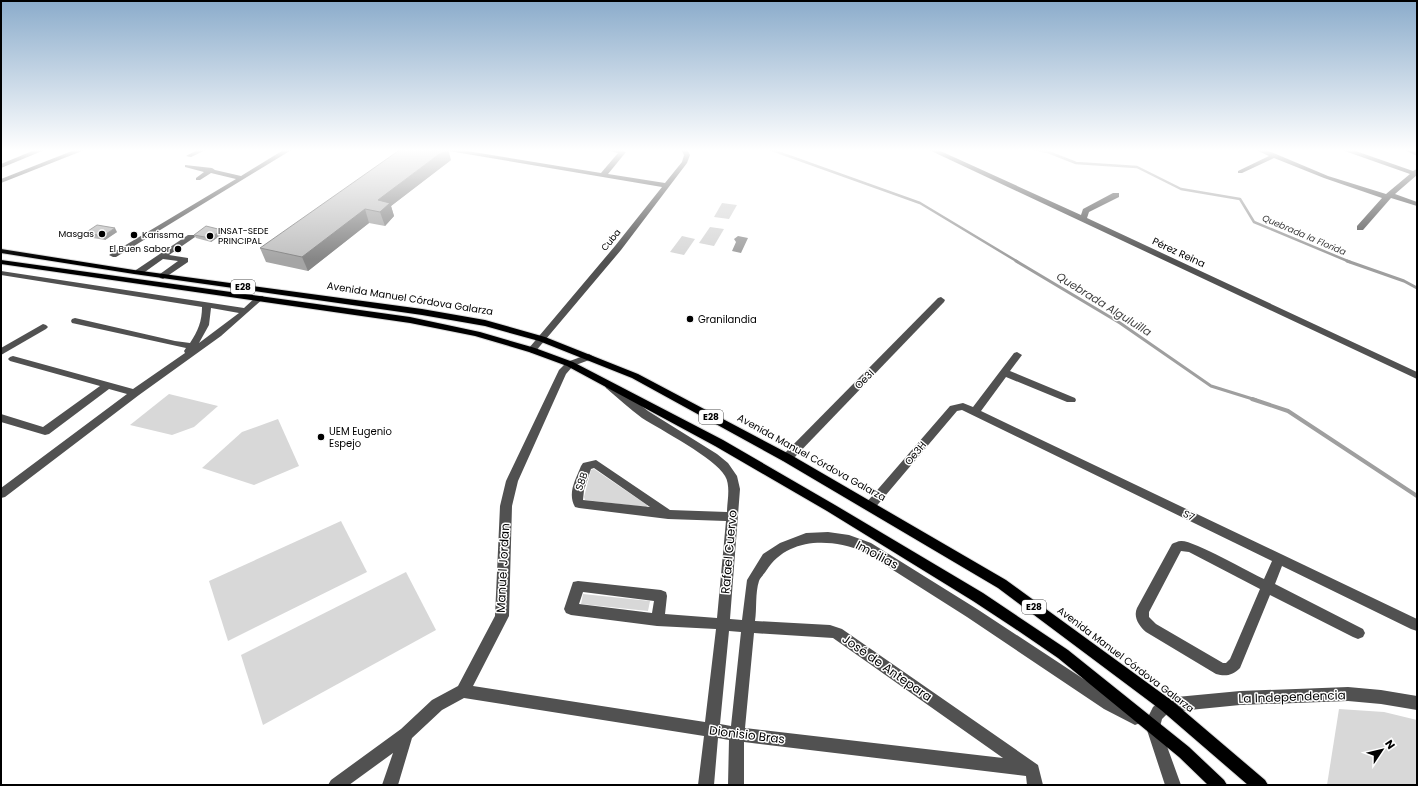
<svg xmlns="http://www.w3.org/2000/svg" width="1418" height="786" viewBox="0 0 1418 786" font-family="Poppins,sans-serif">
  <rect width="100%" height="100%" fill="#fff"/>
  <!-- green -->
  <g fill="#d8d8d8">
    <path d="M 722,203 L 737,205 L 729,219 L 714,217 Z"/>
    <path d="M 710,227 L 724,229 L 714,246 L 699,243 Z"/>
    <path d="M 682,236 L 695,239 L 684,255 L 670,252 Z"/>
    <path d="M 169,394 L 218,406 L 194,427 L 172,435 L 130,425 Z"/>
    <path d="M 278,419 L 299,466 L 254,485 L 202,468 L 242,432 Z"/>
    <path d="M 594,469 L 647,505 L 647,506 L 646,507 L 585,500 L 584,497 L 591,470 Z"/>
    <path d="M 341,521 L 367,572 L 228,641 L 209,581 Z"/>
    <path d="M 406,572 L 436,630 L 263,725 L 241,655 Z"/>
    <path d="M 583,594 L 650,601 L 648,611 L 581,604 Z"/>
    <path d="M 1339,709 L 1384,712 L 1417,720 L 1417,785 L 1327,785 Z"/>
  </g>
  <!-- water -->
  <path fill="#9f9f9f" d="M 738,236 L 748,238 L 741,253 L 732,251 L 736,242 L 734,239 Z"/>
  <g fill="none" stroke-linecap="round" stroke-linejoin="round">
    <!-- stream-far2 -->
    <g stroke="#9f9f9f" stroke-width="2.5">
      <path d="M 769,149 L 920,203 L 1018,262"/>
      <path d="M 1034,149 L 1048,152 L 1076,163 L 1137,167 L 1181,189 L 1240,199 L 1254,222 L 1350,262"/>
    </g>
    <!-- stream-far1 -->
    <g stroke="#9f9f9f" stroke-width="3">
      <path d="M 1016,261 L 1120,323 L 1211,386 L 1256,400"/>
      <path d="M 1347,261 L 1404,281 L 1417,288"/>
    </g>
    <!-- stream -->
    <path stroke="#9f9f9f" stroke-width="4" d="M 1252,399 L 1288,411 L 1417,496"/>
    <!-- major casing -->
    <g stroke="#dbdbdb" stroke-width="2">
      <g id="major">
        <path d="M 1,249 L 134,270 L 422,309 L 485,320 L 545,337 L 638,374 L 791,455 L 1006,580 L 1171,700 L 1265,780 L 1268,785 L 1248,785 L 1161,710 L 998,588 L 783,461 L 632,378 L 539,341 L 485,326 L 422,315 L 134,274 L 1,253 Z"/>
        <path d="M 1,260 L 410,317 L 480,332 L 535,348 L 573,362 L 723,440 L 835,505 L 983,593 L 1068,650 L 1189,747 L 1224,780 L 1227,785 L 1208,785 L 1179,757 L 1058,658 L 1014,628 L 973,601 L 827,511 L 715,446 L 567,366 L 529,352 L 475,336 L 410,323 L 1,264 Z"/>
      </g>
    </g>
    <!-- minor -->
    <g fill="#515151" fill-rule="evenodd">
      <path d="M 37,149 L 47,149 L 1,168 L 1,164 Z"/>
      <path d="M 77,149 L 87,149 L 1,183 L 1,179 Z"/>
      <path d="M 199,149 L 208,149 L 191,157 L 186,156 Z"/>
      <path d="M 285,149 L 293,149 L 116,257 L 113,257 L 109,255 L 236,179 L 211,173 L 200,180 L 196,180 L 196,178 L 204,172 L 185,167 L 185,165 L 212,168 L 215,170 L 241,176 Z"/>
      <path d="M 437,149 L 455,149 L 601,173 L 618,153 L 602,149 L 619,149 L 626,152 L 608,174 L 665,183 L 682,162 L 684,155 L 681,149 L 687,149 L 690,155 L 687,163 L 621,250 L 535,352 L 532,353 L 527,350 L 529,348 L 615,246 L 662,187 Z"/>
      <path d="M 927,149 L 936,149 L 1081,215 L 1083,209 L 1113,193 L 1119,193 L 1119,197 L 1089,212 L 1087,218 L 1417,372 L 1417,379 Z"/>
      <path d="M 1254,149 L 1264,149 L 1328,176 L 1386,194 L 1410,174 L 1339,149 L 1350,149 L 1413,171 L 1417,169 L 1417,175 L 1395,194 L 1417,202 L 1417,206 L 1391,198 L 1363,230 L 1357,230 L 1357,226 L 1382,198 L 1324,178 L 1274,158 L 1242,173 L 1238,173 L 1238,171 L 1269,156 Z"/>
      <path d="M 1403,149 L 1412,149 L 1417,152 L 1417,156 Z"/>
      <path d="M 188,235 L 194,235 L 195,237 L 169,255 L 188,258 L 188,262 L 163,279 L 160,278 L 159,276 L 160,274 L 178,261 L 163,259 L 142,274 L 136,274 L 135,272 L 136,270 Z"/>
      <path d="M 1,271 L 244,308 L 257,296 L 263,296 L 264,298 L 221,336 L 139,395 L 5,497 L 1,498 L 1,488 L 127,394 L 109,389 L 49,434 L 45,435 L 1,422 L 1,414 L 43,427 L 100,386 L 10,361 L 8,359 L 10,357 L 13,356 L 133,389 L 185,353 L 184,351 L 186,348 L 72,323 L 71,321 L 72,319 L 75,318 L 175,341 L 190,343 C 198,331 202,321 202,307 L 1,275 ZM 211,308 L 239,313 L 199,343 L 209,325 Z"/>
      <path d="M 941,297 L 945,300 L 944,302 L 791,461 L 783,461 L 782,458 L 783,455 L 938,298 Z"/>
      <path d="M 43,324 L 46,325 L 48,327 L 46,329 L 1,355 L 1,348 Z"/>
      <path d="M 1017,352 L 1022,355 L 1010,371 L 1075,398 L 1076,400 L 1075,402 L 1067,402 L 1006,377 L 981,411 L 1417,619 L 1417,631 L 1411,629 L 1282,566 L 1275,584 L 1363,629 L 1365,633 L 1363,637 L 1358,639 L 1353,637 L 1270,595 L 1240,668 C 1233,675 1226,677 1216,674 L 1146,632 C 1139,626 1133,617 1137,608 L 1172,544 C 1174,543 1178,541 1181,541 C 1193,540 1249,572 1264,579 L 1272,561 L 962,410 L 957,411 L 874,509 L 870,510 L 866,509 L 864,506 L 866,503 L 950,406 L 963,403 L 973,407 L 1014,353 ZM 1181,551 L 1189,552 L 1260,589 L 1230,659 L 1226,663 L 1223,663 L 1156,624 L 1149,617 L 1149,612 Z"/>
      <path d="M 589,354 L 594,357 L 592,359 L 573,366 L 566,374 L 518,481 L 512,506 L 509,616 L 473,686 L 705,722 L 716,629 L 657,626 L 571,615 L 566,613 L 564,609 L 573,582 L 578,581 L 661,590 L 666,592 L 667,596 L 665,614 L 717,618 L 726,521 L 668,519 L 579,508 L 575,507 C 567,493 576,479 581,466 L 583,463 L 596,460 L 670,510 L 727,512 C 727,501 731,486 725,476 C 715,458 661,430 642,418 C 630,409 618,398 606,388 L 605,386 L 606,384 L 614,384 L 648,411 L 717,454 L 728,463 L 737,476 L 740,489 L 730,619 L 742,620 L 747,580 L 763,554 L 780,543 L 806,533 L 828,532 L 849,535 L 871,543 L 977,609 L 1114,699 L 1140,713 L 1142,718 L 1140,723 L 1135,725 L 1104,709 L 967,617 L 863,551 C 830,538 787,537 766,571 C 764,574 760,578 759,581 C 755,593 757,609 755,621 L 830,625 L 842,629 L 1038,765 L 1043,785 L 1027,785 L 1026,776 L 744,742 L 744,785 L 728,785 L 729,740 L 718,738 L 714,785 L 698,785 L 704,736 L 464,698 L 442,710 L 412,738 L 398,785 L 382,785 L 393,753 L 349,785 L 328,785 L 331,780 L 401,729 L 432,700 L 458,686 L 495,616 L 500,506 L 506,481 L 559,370 L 567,362 ZM 594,468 L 650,507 L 583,500 L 584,490 L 591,469 ZM 583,592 L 654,601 L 652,613 L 579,604 ZM 729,631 L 741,632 L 731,726 L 720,724 ZM 754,633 L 833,638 L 1003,758 L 745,728 Z"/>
      <path d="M 1348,687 L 1381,690 L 1417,696 L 1417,710 L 1381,704 L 1348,701 L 1240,705 L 1169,712 L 1162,719 L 1160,727 L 1181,785 L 1165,785 L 1146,727 L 1148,717 L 1153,707 L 1161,700 L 1166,698 L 1240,691 Z"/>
    </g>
    <!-- major -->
    <use href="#major" fill="#000" fill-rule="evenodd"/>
  </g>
  <!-- wall -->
  <g fill="#a5a5a5">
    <path d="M 451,160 L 391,206 L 394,216 L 385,226 L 369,223 L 308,271 L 266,262 L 260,248 Z"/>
    <path d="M 117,232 L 105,240 L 87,237 L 85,233 Z"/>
    <path d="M 224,233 L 211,242 L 196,238 L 194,235 Z"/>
  </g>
  <!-- shaded-wall -->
  <g fill="#868686">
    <path d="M 446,149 L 448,149 L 451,160 L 391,206 L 394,216 L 385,226 L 380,212 L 378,200 Z"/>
    <path d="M 365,209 L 369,223 L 308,271 L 302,257 Z"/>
    <path d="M 115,228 L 117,232 L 105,240 L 103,236 Z"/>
    <path d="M 222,230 L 224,233 L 211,242 L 210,238 Z"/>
  </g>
  <!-- building -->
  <g fill="#c0c0c0" stroke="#868686">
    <path d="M 401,149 L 446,149 L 378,200 L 390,203 L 380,212 L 365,209 L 302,257 L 260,248 Z"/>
    <path d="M 97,225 L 115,228 L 103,236 L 85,233 Z"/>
    <path d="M 206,226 L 222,230 L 210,238 L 194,235 Z"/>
  </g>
  <!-- sky -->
  <linearGradient id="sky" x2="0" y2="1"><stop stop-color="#8baccb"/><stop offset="0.58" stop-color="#fff"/><stop offset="1" stop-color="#fff" stop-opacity="0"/></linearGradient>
  <rect width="1418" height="259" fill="url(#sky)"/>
  <!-- markers -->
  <g fill="#000" stroke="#fff" stroke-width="1.5">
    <circle cx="102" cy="234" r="4"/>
    <circle cx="134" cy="235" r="4"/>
    <circle cx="210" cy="236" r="4"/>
    <circle cx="178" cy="249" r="4"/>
    <circle cx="690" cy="319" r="4"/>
    <circle cx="321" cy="437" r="4"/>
  </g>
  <g text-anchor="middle" stroke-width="3" stroke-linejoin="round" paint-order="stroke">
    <!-- far-poi labels -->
    <g font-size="9" fill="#000" stroke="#fff" text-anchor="start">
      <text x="218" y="234">INSAT-SEDE<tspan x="218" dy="10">PRINCIPAL</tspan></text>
      <text x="94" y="237" text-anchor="end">Masgas</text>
      <text x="142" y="238">Karissma</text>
      <text x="170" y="252" text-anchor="end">El Buen Sabor</text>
    </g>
    <!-- far-water labels -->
    <g font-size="9" font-style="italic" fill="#404040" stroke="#fff">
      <text transform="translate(1304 235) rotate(23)" y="3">Quebrada la Florida</text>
    </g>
    <!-- far-street labels -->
    <g font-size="9" fill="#000" stroke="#fff">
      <text transform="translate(611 240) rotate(-51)" y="3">Cuba</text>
    </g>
    <!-- shield labels -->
    <g fill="#fff" stroke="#4c4c4c" stroke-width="1">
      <rect x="231" y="280" width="24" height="14" rx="3"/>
      <rect x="699" y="410" width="24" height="14" rx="3"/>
      <rect x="1022" y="600" width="24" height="14" rx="3"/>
    </g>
    <g font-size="9" font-weight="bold" fill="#000">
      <text x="243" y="290">E28</text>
      <text x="711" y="420">E28</text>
      <text x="1034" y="610">E28</text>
    </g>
    <!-- street labels -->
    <g font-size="10" fill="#000" stroke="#fff">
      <text transform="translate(1179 252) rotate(25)" y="4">Pérez Reina</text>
      <text transform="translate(410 298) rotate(9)" y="4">Avenida Manuel Córdova Galarza</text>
      <text transform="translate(864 379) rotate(-46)" y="4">Oe3I</text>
      <text transform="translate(915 453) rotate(-50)" y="4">Oe3H</text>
      <text transform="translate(812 457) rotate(29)" y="4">Avenida Manuel Córdova Galarza</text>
      <text transform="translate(581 481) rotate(-71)" y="4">S8B</text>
      <text transform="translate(1189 515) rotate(26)" y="4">S7</text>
      <text transform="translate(1126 659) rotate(37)" y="4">Avenida Manuel Córdova Galarza</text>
    </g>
    <!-- poi labels -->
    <g font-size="10" fill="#000" stroke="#fff" text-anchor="start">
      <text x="698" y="323">Granilandia</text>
      <text x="329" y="435">UEM Eugenio<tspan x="329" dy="12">Espejo</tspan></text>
    </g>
    <!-- water labels -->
    <g font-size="11" font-style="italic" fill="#404040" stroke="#fff">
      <text transform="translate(1104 304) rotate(32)" y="4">Quebrada Alguluilla</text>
    </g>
    <!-- near-street labels -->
    <g font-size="12" fill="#000" stroke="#fff">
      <text transform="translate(729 552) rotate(-85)" y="4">Rafael Cuervo</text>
      <text transform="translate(877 555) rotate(28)" y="4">Imoilias</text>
      <text transform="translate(503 568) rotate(-87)" y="4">Manuel Jordan</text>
      <text transform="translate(887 668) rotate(35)" y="4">José de Antepara</text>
      <text transform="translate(1292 697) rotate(-2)" y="4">La Independencia</text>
      <text transform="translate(747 735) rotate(7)" y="4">Dionisio Bras</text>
    </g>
  </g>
  <!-- border -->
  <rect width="1418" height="786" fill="none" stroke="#000000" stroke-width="4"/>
  <!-- north arrow -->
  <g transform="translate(1382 750) rotate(55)" stroke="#ffffff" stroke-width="3" paint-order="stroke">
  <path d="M0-3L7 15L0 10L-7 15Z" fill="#000000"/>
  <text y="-6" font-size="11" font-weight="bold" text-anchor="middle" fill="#000000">N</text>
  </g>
</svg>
